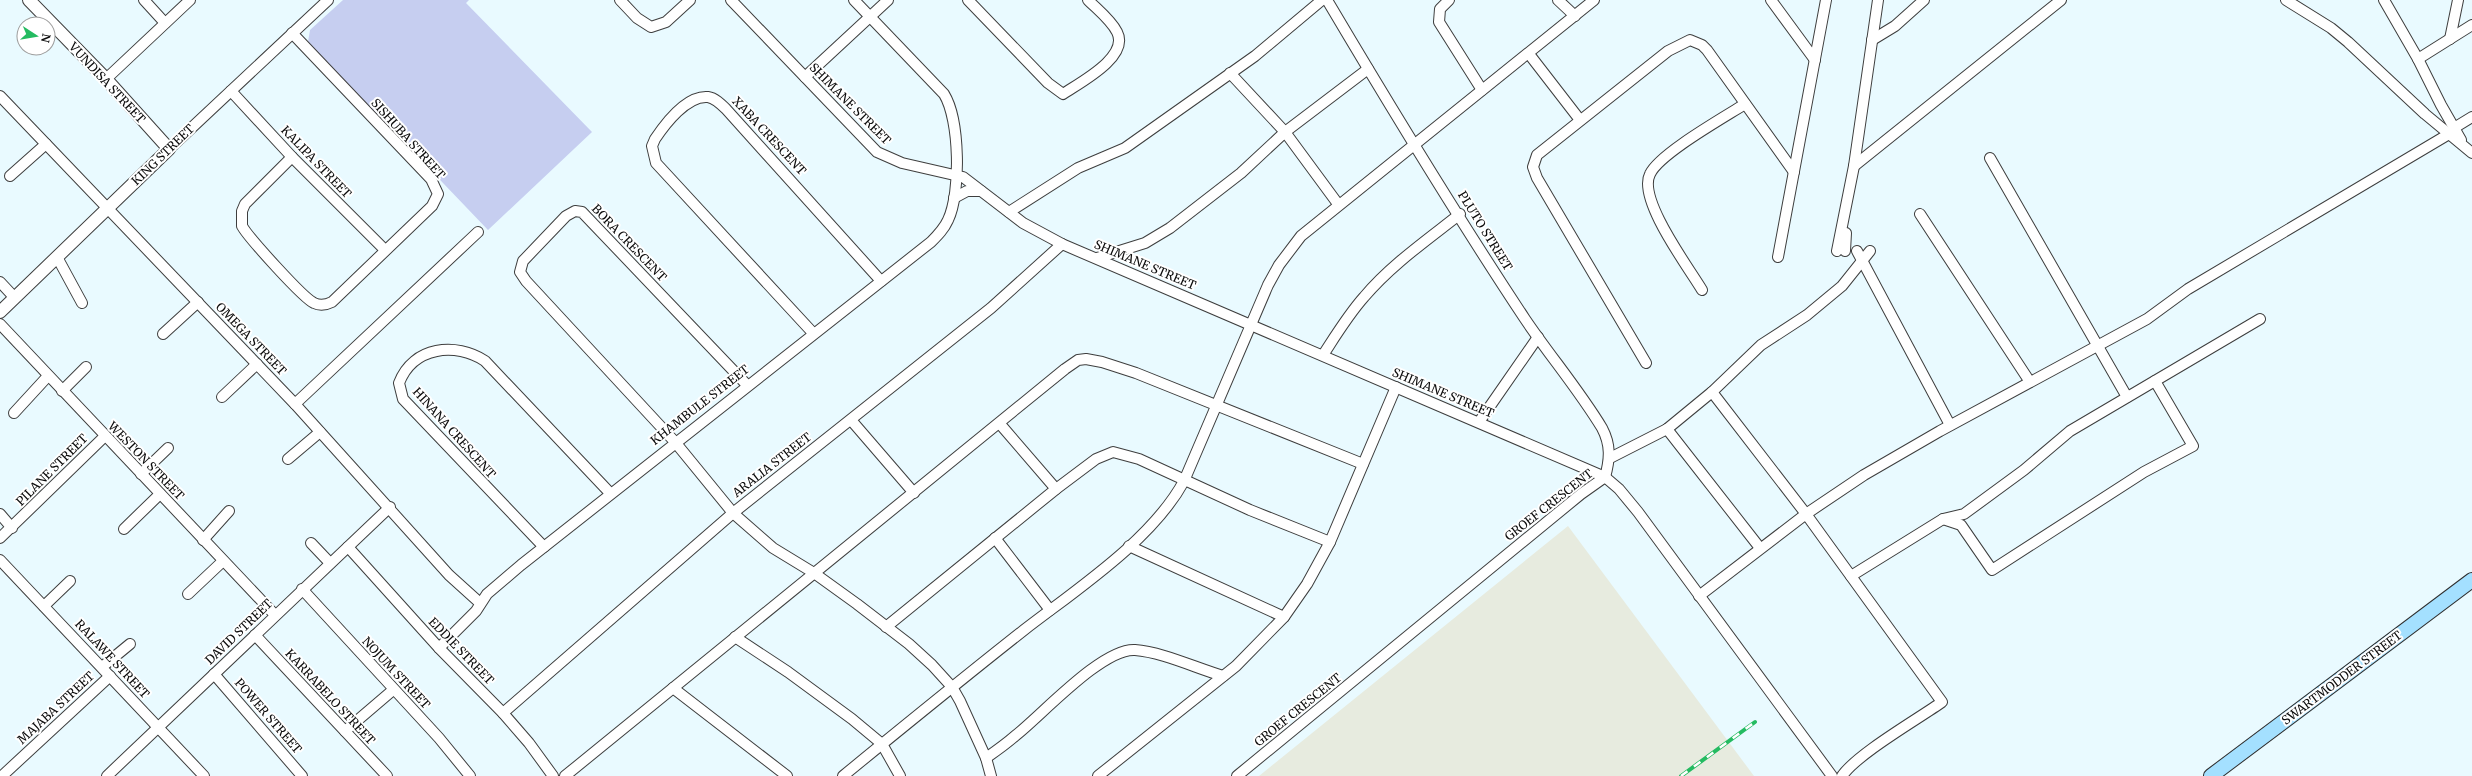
<svg xmlns="http://www.w3.org/2000/svg" width="2472" height="776" viewBox="0 0 2472 776" font-family="Merriweather,serif">
  <rect width="100%" height="100%" fill="#e9faff"/>
  <!-- industrial -->
  <path fill="#e7ebdf" d="M 1568,526 L 1754,776 L 1259,776 Z"/>
  <!-- pitch -->
  <path fill="#c6cef0" d="M 343,0 L 469,0 L 466,3 L 592,132 L 488,230 L 308,42 L 310,30 Z"/>
  <g fill="none" stroke-linecap="round" stroke-linejoin="round">
    <!-- minor casing -->
    <g stroke="#3e3e3e" stroke-width="12">
      <g id="minor">
        <path d="M 144,0 L 165,23"/>
        <path d="M 620,0 L 637,18 L 651,27 L 666,22 L 690,0"/>
        <path d="M 731,0 L 877,152 L 902,163 L 963,177 L 1023,223 L 1062,244 L 1605,477 C 1610,459 1611,445 1602,428 C 1579,390 1550,356 1525,319 C 1456,215 1391,108 1327,0"/>
        <path d="M 968,0 L 1048,83 L 1063,94 C 1079,83 1130,57 1117,32 C 1111,20 1098,10 1088,0"/>
        <path d="M 1449,0 L 1440,9 L 1439,22 L 1482,90"/>
        <path d="M 1558,0 L 1575,16"/>
        <path d="M 1771,0 L 1815,60"/>
        <path d="M 2286,0 L 2331,28 L 2348,42 L 2425,114 L 2472,153"/>
        <path d="M 2384,0 L 2418,59 L 2441,105 L 2461,140"/>
        <path d="M 2450,39 L 2458,0"/>
        <path d="M 1872,40 L 1895,26 L 1924,0"/>
        <path d="M 1529,54 L 1580,120"/>
        <path d="M 2418,59 L 2472,25"/>
        <path d="M 1230,73 L 1285,132 L 1338,204"/>
        <path d="M 805,77 L 888,0"/>
        <path d="M 106,79 L 190,0"/>
        <path d="M 231,91 L 292,157 L 385,250"/>
        <path d="M 0,96 L 295,404 L 449,575 L 480,603"/>
        <path d="M 2454,128 L 2472,117"/>
        <path d="M 169,149 L 328,0"/>
        <path d="M 292,157 L 245,204 L 242,211 L 242,226 C 248,237 303,298 314,303 C 320,306 326,305 332,302 L 432,206 L 438,194 L 431,179 L 292,33"/>
        <path d="M 1990,158 L 2127,397"/>
        <path d="M 1854,166 L 2061,0"/>
        <path d="M 10,176 L 46,144"/>
        <path d="M 954,198 L 967,191 L 981,191"/>
        <path d="M 1009,212 L 1078,168 L 1125,148 L 1255,56 L 1322,0"/>
        <path d="M 1920,214 L 2030,382"/>
        <path d="M 1837,251 L 1854,166 L 1878,0"/>
        <path d="M 1845,251 L 1846,233"/>
        <path d="M 1857,251 L 1950,425"/>
        <path d="M 57,257 L 82,303"/>
        <path d="M 1778,257 L 1826,0"/>
        <path d="M 1097,258 L 1145,243 L 1170,228 L 1241,173 L 1285,132 L 1368,69"/>
        <path d="M 0,282 L 14,297"/>
        <path d="M 1702,290 C 1689,268 1637,199 1650,174 C 1659,154 1723,118 1745,104"/>
        <path d="M 0,324 L 275,615"/>
        <path d="M 813,333 L 656,163 L 652,146 L 655,139 C 665,124 687,95 708,97 C 715,98 721,104 726,109 L 881,281"/>
        <path d="M 163,334 L 198,302"/>
        <path d="M 1323,355 C 1336,335 1348,315 1364,297 C 1391,265 1427,240 1460,214"/>
        <path d="M 1646,363 L 1537,178 L 1533,167 L 1537,155 L 1668,51 L 1690,40 L 1702,45 L 1707,50 L 1794,172"/>
        <path d="M 747,385 L 582,212 L 575,211 L 566,216 L 523,261 L 520,272 L 526,281 L 675,442 L 733,513 L 773,548 L 814,573 L 857,604 L 909,644 L 932,665 L 952,687 L 960,701 L 986,758 L 991,776"/>
        <path d="M 62,391 L 86,367"/>
        <path d="M 1712,392 L 1806,514 L 1942,702 C 1918,719 1857,754 1842,776"/>
        <path d="M 222,397 L 257,364"/>
        <path d="M 295,404 L 478,232"/>
        <path d="M 14,413 L 48,376"/>
        <path d="M 851,420 L 914,493"/>
        <path d="M 1479,422 L 1538,337"/>
        <path d="M 1000,424 L 1056,489"/>
        <path d="M 1667,429 L 1760,548"/>
        <path d="M 1610,458 L 1667,429 L 1712,392 L 1761,345 L 1807,315 L 1842,286 L 1870,251"/>
        <path d="M 288,459 L 320,432"/>
        <path d="M 141,474 L 168,448"/>
        <path d="M 0,514 L 12,528"/>
        <path d="M 1943,519 L 1961,525 L 1992,570 L 2144,472 L 2193,446 L 2155,381"/>
        <path d="M 124,529 L 160,494"/>
        <path d="M 0,538 L 105,436"/>
        <path d="M 995,538 L 1050,610"/>
        <path d="M 203,540 L 229,511"/>
        <path d="M 311,543 L 330,563"/>
        <path d="M 1129,546 L 1284,617"/>
        <path d="M 348,547 L 439,648 L 503,713 L 529,743 L 553,776"/>
        <path d="M 544,547 L 403,399 L 399,383 C 413,346 456,342 485,361 L 610,493"/>
        <path d="M 0,560 L 204,776"/>
        <path d="M 1851,576 L 1943,519 L 1964,514 L 2024,470 L 2070,431 L 2260,319"/>
        <path d="M 302,589 L 439,738 L 470,776"/>
        <path d="M 188,594 L 223,561"/>
        <path d="M 1699,596 L 1806,514 L 1864,475 L 1940,431 L 2147,319 L 2188,289 L 2449,134"/>
        <path d="M 44,606 L 70,581"/>
        <path d="M 886,627 L 1056,489 L 1096,459 L 1113,452 L 1139,459 L 1250,510 L 1330,542"/>
        <path d="M 255,635 L 387,776"/>
        <path d="M 735,637 L 788,672 L 852,719 L 882,744 L 900,776"/>
        <path d="M 439,648 L 476,611 L 487,594 L 521,565 L 931,242 C 938,235 944,229 948,220 C 961,193 960,120 944,94 L 854,0"/>
        <path d="M 102,667 L 130,644"/>
        <path d="M 214,674 L 302,776"/>
        <path d="M 673,688 L 787,776"/>
        <path d="M 503,713 L 733,513 L 991,308 L 1062,244"/>
        <path d="M 345,731 L 393,690"/>
        <path d="M 986,758 C 996,751 1006,744 1015,736 C 1042,715 1102,648 1135,650 C 1162,652 1196,668 1223,676"/>
        <path d="M 2,776 L 110,676"/>
        <path d="M 107,776 L 390,507"/>
        <path d="M 565,776 L 1065,369 L 1078,360 L 1086,359 L 1102,362 L 1136,373 L 1363,464"/>
        <path d="M 843,776 C 903,727 963,678 1024,630 C 1077,589 1152,540 1184,481 L 1268,285 L 1279,265 L 1301,236 L 1594,0"/>
        <path d="M 1098,776 L 1236,666 L 1284,617 L 1307,584 L 1330,542 L 1396,387"/>
        <path d="M 1237,776 L 1581,494 L 1605,477 L 1619,489 L 1638,512 L 1832,776"/>
      </g>
    </g>
    <!-- tertiary casing -->
    <g stroke="#3e3e3e" stroke-width="14">
      <path id="tertiary" d="M 0,312 L 169,149 L 106,79 L 29,0"/>
    </g>
    <!-- secondary casing -->
    <g stroke="#2d2d2d" stroke-width="16">
      <path id="secondary" d="M 2211,776 L 2472,580"/>
    </g>
    <!-- minor -->
    <use href="#minor" stroke="#fff" stroke-width="10"/>
    <!-- tertiary -->
    <use href="#tertiary" stroke="#fff" stroke-width="12"/>
    <!-- secondary -->
    <use href="#secondary" stroke="#a4e0ff" stroke-width="14"/>
    <!-- rail casing -->
    <g stroke="#24bb61" stroke-width="4">
      <path id="rail" d="M 1681,776 L 1755,722"/>
    </g>
    <!-- rail -->
    <use href="#rail" stroke="#fff" stroke-width="2.5" stroke-dasharray="8" stroke-linecap="butt"/>
  </g>
  <g text-anchor="middle" stroke-width="4" stroke-linejoin="round" paint-order="stroke">
    <!-- street labels -->
    <g font-size="12" fill="#0b0b0b" stroke="#fff">
      <text transform="translate(107 83) rotate(47)" y="4">VUNDISA STREET</text>
      <text transform="translate(850 104) rotate(45)" y="4">SHIMANE STREET</text>
      <text transform="translate(769 136) rotate(47)" y="4">XABA CRESCENT</text>
      <text transform="translate(408 139) rotate(48)" y="4">SISHUBA STREET</text>
      <text transform="translate(163 155) rotate(-44)" y="4">KING STREET</text>
      <text transform="translate(316 162) rotate(46)" y="4">KALIPA STREET</text>
      <text transform="translate(1485 231) rotate(58)" y="4">PLUTO STREET</text>
      <text transform="translate(629 243) rotate(46)" y="4">BORA CRESCENT</text>
      <text transform="translate(1145 265) rotate(23)" y="4">SHIMANE STREET</text>
      <text transform="translate(251 339) rotate(46)" y="4">OMEGA STREET</text>
      <text transform="translate(1443 393) rotate(23)" y="4">SHIMANE STREET</text>
      <text transform="translate(700 405) rotate(-38)" y="4">KHAMBULE STREET</text>
      <text transform="translate(454 433) rotate(48)" y="4">HINANA CRESCENT</text>
      <text transform="translate(146 461) rotate(46)" y="4">WESTON STREET</text>
      <text transform="translate(772 465) rotate(-38)" y="4">ARALIA STREET</text>
      <text transform="translate(52 470) rotate(-45)" y="4">PILANE STREET</text>
      <text transform="translate(1549 505) rotate(-38)" y="4">GROEF CRESCENT</text>
      <text transform="translate(239 632) rotate(-44)" y="4">DAVID STREET</text>
      <text transform="translate(461 651) rotate(46)" y="4">EDDIE STREET</text>
      <text transform="translate(112 659) rotate(47)" y="4">RALAWE STREET</text>
      <text transform="translate(396 673) rotate(47)" y="4">NOJUM STREET</text>
      <text transform="translate(2342 678) rotate(-37)" y="4">SWARTMODDER STREET</text>
      <text transform="translate(330 697) rotate(47)" y="4">KARRABELO STREET</text>
      <text transform="translate(56 708) rotate(-43)" y="4">MAJABA STREET</text>
      <text transform="translate(1298 710) rotate(-39)" y="4">GROEF CRESCENT</text>
      <text transform="translate(268 716) rotate(49)" y="4">POWER STREET</text>
    </g>
  </g>
  <!-- north arrow -->
  <g transform="translate(36 36) rotate(102)"><circle r="19" fill="#ffffff" stroke="#9d9d9d"/>
  <path d="M0-3L7 15L0 10L-7 15Z" fill="#24bb61"/>
  <text y="-6" font-size="11" font-weight="bold" text-anchor="middle" fill="#0b0b0b">N</text>
  </g>
</svg>
